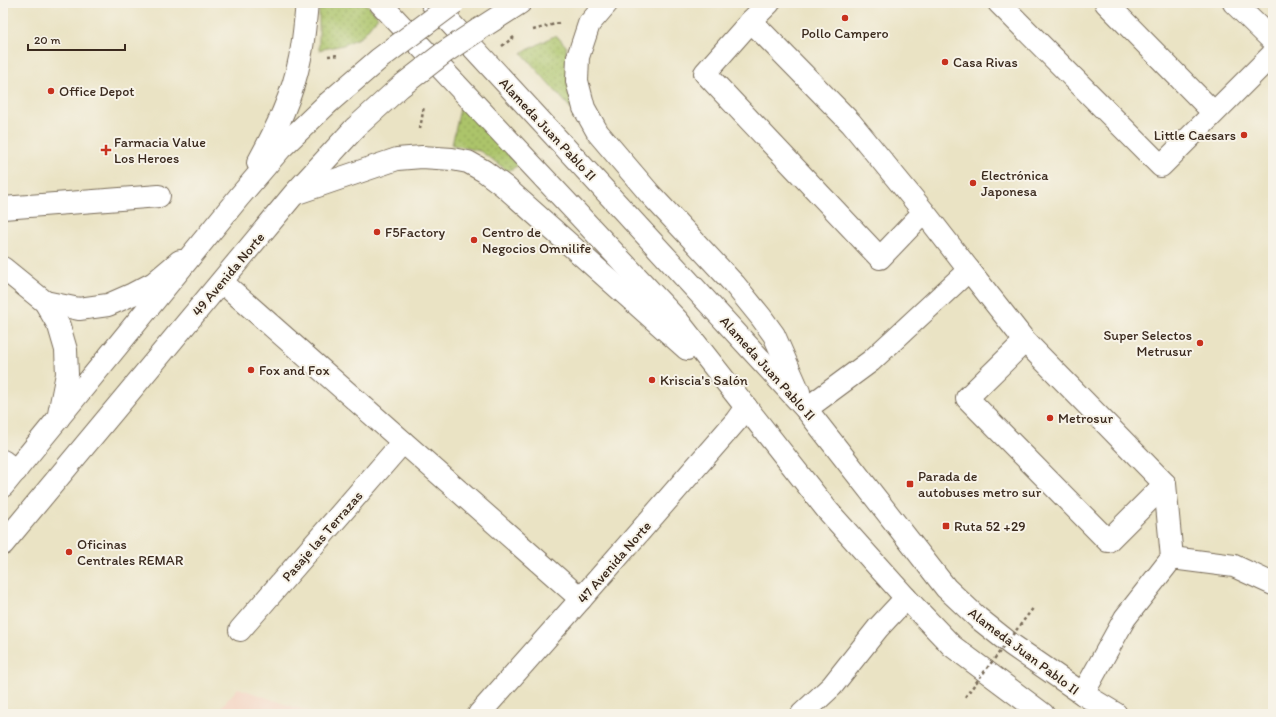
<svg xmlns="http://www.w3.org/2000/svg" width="1276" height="717" viewBox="0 0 1276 717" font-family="Itim,sans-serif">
  <defs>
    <pattern id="grass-dots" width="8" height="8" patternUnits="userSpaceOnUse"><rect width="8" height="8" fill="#acc46a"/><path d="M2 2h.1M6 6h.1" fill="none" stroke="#8d9f57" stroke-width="1.8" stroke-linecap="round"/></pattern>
  </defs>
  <rect width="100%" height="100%" fill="#f7f3e8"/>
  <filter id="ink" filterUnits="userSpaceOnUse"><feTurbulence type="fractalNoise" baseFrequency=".025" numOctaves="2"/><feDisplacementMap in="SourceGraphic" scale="8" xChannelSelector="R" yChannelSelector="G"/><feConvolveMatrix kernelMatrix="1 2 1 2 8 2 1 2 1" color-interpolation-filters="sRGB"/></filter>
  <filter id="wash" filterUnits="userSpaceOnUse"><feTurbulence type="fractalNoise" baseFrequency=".012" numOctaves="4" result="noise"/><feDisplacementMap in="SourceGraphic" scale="16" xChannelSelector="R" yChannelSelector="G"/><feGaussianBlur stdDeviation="0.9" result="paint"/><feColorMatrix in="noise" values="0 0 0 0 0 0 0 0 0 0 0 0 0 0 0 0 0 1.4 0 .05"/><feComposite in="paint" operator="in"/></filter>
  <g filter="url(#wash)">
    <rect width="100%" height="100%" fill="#eae3c4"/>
    <!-- built -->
    <path fill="#f4d3c1" d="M 238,688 L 315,714 L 215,714 Z"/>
    <!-- grass -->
    <g fill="url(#grass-dots)" stroke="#747744">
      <path d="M 319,3 L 366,3 L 378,17 L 361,37 L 343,45 L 319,50 Z"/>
      <path d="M 556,35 L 566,46 L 568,84 L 574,112 L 522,53 Z"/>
      <path d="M 461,104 L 519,165 L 508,171 L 480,151 L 452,145 Z"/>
    </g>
  </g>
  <g filter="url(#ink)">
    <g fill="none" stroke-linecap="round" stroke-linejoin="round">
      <!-- minor casing -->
      <g stroke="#786b58" stroke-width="24">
        <g id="minor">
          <path d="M 999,3 L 1161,166 L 1273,54"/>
          <path d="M 1106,3 L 1213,112"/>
          <path d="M 1234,3 L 1273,41"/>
          <path d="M 751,21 L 769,3"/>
          <path d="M 3,208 L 159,196"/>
          <path d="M 3,268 L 45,302 L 59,326 L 66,350 L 67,374 L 58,419"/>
          <path d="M 969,270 L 1025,341 L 967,398 L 1108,541 L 1165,484 L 1025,341"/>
          <path d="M 222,282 L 581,599"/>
          <path d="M 45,302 L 79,309 L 108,305 L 133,294 L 154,283 L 180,261"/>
          <path d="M 806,409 L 871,361 L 969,270 L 924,212 L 851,123 L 751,21 L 705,73 L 880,258 L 924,212"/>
          <path d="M 3,461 L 16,471"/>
          <path d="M 1172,558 L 1234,566 L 1273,584"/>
          <path d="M 240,630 L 403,442"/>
          <path d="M 1083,694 L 1125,618 L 1172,558 L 1165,484"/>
          <path d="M 479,714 L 581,599 L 736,421 L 746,407"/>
          <path d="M 802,714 L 832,686 L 878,628 L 906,598"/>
        </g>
      </g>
      <!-- major casing -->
      <g stroke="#786b58" stroke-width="24">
        <g id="major">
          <path d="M 380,3 L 678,321 L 828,511 L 906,598 L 952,646 L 1043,714"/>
          <path d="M 432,3 L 806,409 L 946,588 L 978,618 L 1012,645 L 1083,694 L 1116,714"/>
          <path d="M 607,3 L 589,24 L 578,57 L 577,81 L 584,108 L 598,133 L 650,194 L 735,285 L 761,317 L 774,335 L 799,392"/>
          <path d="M 478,30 L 520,3"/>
          <path d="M 258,163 C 276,130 293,95 300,58 C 304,40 305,21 307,3"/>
          <path d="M 297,193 L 397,159 L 422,157 L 452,159 L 468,162 L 484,171 L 504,186 L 687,349"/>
          <path d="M 3,486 L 239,197 L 281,148 L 327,104"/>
          <path d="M 3,544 L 294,194 L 355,128"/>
        </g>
      </g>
      <!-- path -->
      <g stroke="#786b58" stroke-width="2.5" stroke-dasharray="3 3" stroke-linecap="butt">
        <path d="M 533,30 L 559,23"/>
        <path d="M 328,56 L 339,55"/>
        <path d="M 420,129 L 424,106"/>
      </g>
      <!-- minor -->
      <use href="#minor" stroke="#fff" stroke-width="22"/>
      <!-- major -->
      <use href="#major" stroke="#fff" stroke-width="22"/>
      <!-- major-bridge casing -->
      <g stroke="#786b58" stroke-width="24" stroke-linecap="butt">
        <g id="major-bridge">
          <path d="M 327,104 L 379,59 L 454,3"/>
          <path d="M 355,128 L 400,87 L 445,52 L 478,30"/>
        </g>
      </g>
      <!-- path-bridge -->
      <g stroke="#786b58" stroke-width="2.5" stroke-dasharray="3 3" stroke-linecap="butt">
        <path d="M 502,46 L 514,37"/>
        <path d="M 965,697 L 1034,607"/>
      </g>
      <!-- major-bridge -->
      <use href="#major-bridge" stroke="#fff" stroke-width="22"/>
    </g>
  </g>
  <!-- markers -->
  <g fill="#c8321e" stroke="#f7f3e8" stroke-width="1.5">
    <circle cx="845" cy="18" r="4"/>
    <circle cx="945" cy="62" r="4"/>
    <circle cx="51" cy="91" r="4"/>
    <circle cx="1244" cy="135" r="4"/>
    <path d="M104 144h4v4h4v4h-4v4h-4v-4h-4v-4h4z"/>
    <circle cx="973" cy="183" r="4"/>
    <circle cx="377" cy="232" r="4"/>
    <circle cx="474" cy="240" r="4"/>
    <circle cx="1200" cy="343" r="4"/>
    <circle cx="251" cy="370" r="4"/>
    <circle cx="652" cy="380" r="4"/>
    <circle cx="1050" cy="418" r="4"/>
    <rect x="906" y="480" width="8" height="8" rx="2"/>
    <rect x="942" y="522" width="8" height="8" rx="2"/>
    <circle cx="69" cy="552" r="4"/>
  </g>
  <g text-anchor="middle" stroke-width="4" stroke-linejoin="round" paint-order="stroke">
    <!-- poi labels -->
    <g font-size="14" fill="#3b2a1e" stroke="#f7f3e8" text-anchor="start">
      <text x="845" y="38" text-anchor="middle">Pollo Campero</text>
      <text x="953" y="67">Casa Rivas</text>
      <text x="59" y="96">Office Depot</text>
      <text x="1236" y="140" text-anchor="end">Little Caesars</text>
      <text x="114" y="147">Farmacia Value<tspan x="114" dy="16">Los Heroes</tspan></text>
      <text x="981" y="180">Electrónica<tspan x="981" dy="16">Japonesa</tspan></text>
      <text x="385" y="237">F5Factory</text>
      <text x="482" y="237">Centro de<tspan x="482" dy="16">Negocios Omnilife</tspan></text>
      <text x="1192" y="340" text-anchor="end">Super Selectos<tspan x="1192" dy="16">Metrusur</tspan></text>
      <text x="259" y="375">Fox and Fox</text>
      <text x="660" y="385">Kriscia's Salón</text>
      <text x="1058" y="423">Metrosur</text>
      <text x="918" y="481">Parada de<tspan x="918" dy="16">autobuses metro sur</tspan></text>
      <text x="954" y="531">Ruta 52 +29</text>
      <text x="77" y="549">Oficinas<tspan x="77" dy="16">Centrales REMAR</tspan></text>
    </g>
    <!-- street labels -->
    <g font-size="14" fill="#3b2a1e" stroke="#f7f3e8">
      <text transform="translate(548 129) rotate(47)" y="5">Alameda Juan Pablo II</text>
      <text transform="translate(228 274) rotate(-50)" y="5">49 Avenida Norte</text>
      <text transform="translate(768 368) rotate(48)" y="5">Alameda Juan Pablo II</text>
      <text transform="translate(322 536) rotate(-49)" y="5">Pasaje las Terrazas</text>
      <text transform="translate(614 562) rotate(-49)" y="5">47 Avenida Norte</text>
      <text transform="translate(1024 651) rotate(37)" y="5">Alameda Juan Pablo II</text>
    </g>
  </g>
  <!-- margin -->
  <rect width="1276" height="717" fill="none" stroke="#f7f3e8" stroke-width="16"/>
  <!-- scale -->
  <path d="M28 44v6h97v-6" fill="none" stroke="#3b2a1e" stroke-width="2"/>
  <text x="34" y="44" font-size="12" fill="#3b2a1e" stroke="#f7f3e8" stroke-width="3" paint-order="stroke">20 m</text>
</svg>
